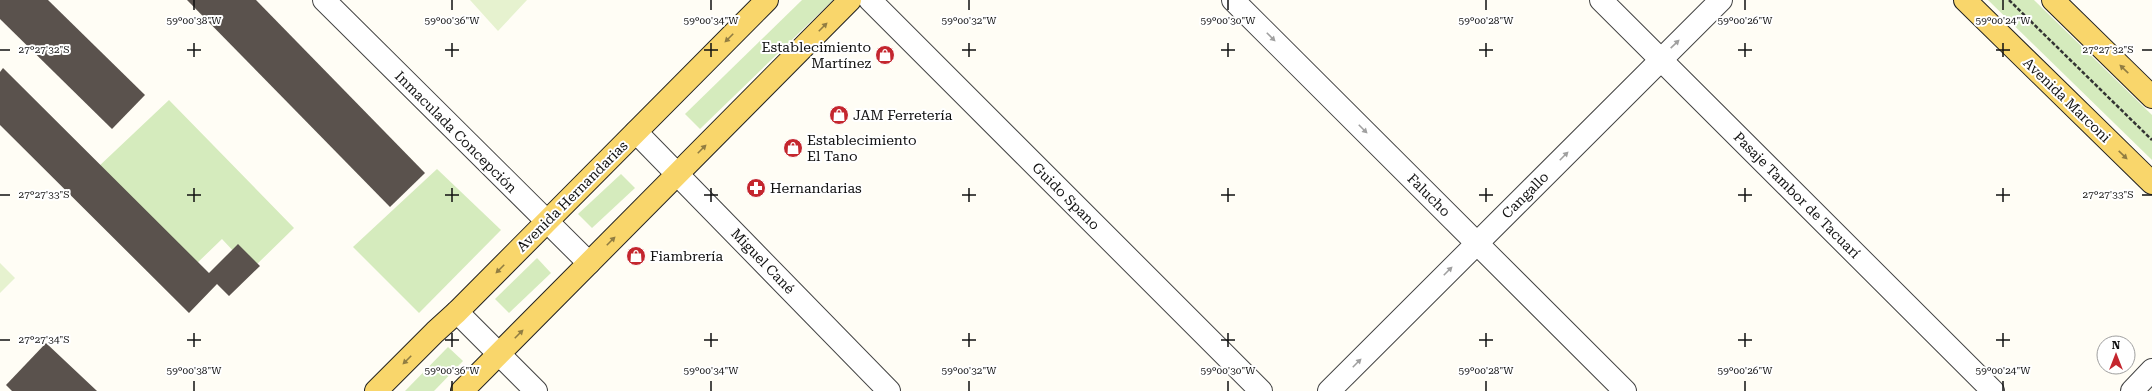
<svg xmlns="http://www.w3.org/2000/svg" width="2152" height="391" viewBox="0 0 2152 391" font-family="'Roboto Serif',serif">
  <rect width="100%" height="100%" fill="#fffdf5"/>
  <!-- green -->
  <g fill="#d5ebbd">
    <path d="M 802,0 L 833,0 L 700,129 L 685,114 Z"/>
    <path d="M 1988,0 L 2034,0 L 2152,115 L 2152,160 Z"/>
    <path d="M 169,100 L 294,228 L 251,270 L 222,239 L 193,267 L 97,168 Z"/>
    <path d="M 437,169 L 501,230 L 419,313 L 353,247 Z"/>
    <path d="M 621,174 L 635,188 L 592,228 L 578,214 Z"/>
    <path d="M 537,258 L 551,273 L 509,313 L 495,299 Z"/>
    <path d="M 448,347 L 463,361 L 434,391 L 405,391 Z"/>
  </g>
  <!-- pitch -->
  <g fill="#e6f2cf">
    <path d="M 470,0 L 527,0 L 498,31 Z"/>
    <path d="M 0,263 L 15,278 L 0,293 Z"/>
  </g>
  <!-- building -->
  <g fill="#5a524d">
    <path d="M 0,0 L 48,0 L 145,95 L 112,129 L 0,19 Z"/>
    <path d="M 187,0 L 256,0 L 425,173 L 390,207 Z"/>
    <path d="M 3,68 L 209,273 L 238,244 L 260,266 L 229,296 L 217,284 L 189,313 L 0,125 L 0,72 Z"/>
    <path d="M 46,343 L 97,391 L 12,391 L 6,385 Z"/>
  </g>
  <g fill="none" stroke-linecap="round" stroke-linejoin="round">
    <!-- minor casing -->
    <g stroke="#444" stroke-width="24">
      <g id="minor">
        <path d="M 324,0 L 589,263"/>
        <path d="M 870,0 L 1261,391"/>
        <path d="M 1233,0 L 1625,391"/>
        <path d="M 1601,0 L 1993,391"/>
        <path d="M 636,132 L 889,391"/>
        <path d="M 457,312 L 536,391"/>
        <path d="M 1329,391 L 1721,0"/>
        <path d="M 2132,391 L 2152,370"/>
      </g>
    </g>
    <!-- major casing -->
    <g stroke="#222" stroke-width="24">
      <g id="major">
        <path d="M 1965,0 L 2152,183"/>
        <path d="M 2053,0 L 2152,97"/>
        <path d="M 376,391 L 435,332 L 457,312 L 767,0"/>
        <path d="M 462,391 L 850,0"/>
      </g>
    </g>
    <!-- path -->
    <path stroke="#333" stroke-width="2.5" stroke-dasharray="4 2" stroke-linecap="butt" d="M 2009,0 L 2152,140"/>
    <!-- minor -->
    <use href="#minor" stroke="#fff" stroke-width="22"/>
    <!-- major -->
    <use href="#major" stroke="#f9d66b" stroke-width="22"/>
  </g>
  <!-- one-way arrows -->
  <defs><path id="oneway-solid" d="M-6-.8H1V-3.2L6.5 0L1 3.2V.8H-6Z"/></defs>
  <g fill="#917d42">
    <use href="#oneway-solid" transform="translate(823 27) rotate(-45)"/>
    <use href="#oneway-solid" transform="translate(729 38) rotate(135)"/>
    <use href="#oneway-solid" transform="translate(2124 69) rotate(-136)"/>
    <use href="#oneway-solid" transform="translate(702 149) rotate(-45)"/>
    <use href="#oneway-solid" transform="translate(2123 155) rotate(44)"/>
    <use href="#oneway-solid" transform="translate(611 241) rotate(-45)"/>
    <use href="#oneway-solid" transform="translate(500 269) rotate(135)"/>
    <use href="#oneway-solid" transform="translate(519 334) rotate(-45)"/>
    <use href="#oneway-solid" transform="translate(407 360) rotate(135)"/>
  </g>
  <g fill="#a0a0a0">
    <use href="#oneway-solid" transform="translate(1271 37) rotate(45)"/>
    <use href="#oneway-solid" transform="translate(1675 44) rotate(-44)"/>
    <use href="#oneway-solid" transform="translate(1363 129) rotate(45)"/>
    <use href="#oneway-solid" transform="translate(1564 156) rotate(-45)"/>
    <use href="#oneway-solid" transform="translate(1448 271) rotate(-45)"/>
    <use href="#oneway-solid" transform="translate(1357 363) rotate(-45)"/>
  </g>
  <!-- ticks -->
  <path fill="none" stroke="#111" stroke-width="1.5" d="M 194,0 L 194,10M 452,0 L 452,10M 711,0 L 711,10M 969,0 L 969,10M 1228,0 L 1228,10M 1486,0 L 1486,10M 1745,0 L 1745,10M 2003,0 L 2003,10M 194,43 L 194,57M 452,43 L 452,57M 711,43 L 711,57M 969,43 L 969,57M 1228,43 L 1228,57M 1486,43 L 1486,57M 1745,43 L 1745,57M 2003,43 L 2003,57M 0,50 L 10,50M 187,50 L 201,50M 445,50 L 459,50M 704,50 L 718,50M 962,50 L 976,50M 1221,50 L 1235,50M 1479,50 L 1493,50M 1738,50 L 1752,50M 1996,50 L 2010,50M 2142,50 L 2152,50M 194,188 L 194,202M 452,188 L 452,202M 711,188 L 711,202M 969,188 L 969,202M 1228,188 L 1228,202M 1486,188 L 1486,202M 1745,188 L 1745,202M 2003,188 L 2003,202M 0,195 L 10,195M 187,195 L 201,195M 445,195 L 459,195M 704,195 L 718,195M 962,195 L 976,195M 1221,195 L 1235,195M 1479,195 L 1493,195M 1738,195 L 1752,195M 1996,195 L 2010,195M 2142,195 L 2152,195M 194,333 L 194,347M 452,333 L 452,347M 711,333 L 711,347M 969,333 L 969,347M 1228,333 L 1228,347M 1486,333 L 1486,347M 1745,333 L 1745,347M 2003,333 L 2003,347M 0,340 L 10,340M 187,340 L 201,340M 445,340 L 459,340M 704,340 L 718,340M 962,340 L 976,340M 1221,340 L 1235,340M 1479,340 L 1493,340M 1738,340 L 1752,340M 1996,340 L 2010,340M 194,381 L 194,391M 452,381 L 452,391M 711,381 L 711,391M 969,381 L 969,391M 1228,381 L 1228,391M 1486,381 L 1486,391M 1745,381 L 1745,391M 2003,381 L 2003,391"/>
  <!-- icons -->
  <defs>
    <g id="shop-disc" transform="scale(1)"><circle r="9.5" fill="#c4262e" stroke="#fff"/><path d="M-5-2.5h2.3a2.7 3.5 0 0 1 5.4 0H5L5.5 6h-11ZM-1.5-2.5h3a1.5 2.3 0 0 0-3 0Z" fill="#fff"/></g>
    <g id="pharmacy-disc" transform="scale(1)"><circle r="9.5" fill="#c4262e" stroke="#fff"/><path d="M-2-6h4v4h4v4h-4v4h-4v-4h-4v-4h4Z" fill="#fff"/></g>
  </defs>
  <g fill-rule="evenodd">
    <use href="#shop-disc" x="885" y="55"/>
    <use href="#shop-disc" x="839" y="115"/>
    <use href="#shop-disc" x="793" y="148"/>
    <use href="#pharmacy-disc" x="756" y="188"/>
    <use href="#shop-disc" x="636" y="256"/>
  </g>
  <g text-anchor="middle" stroke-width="4" stroke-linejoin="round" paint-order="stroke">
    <!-- poi labels -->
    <g font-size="14" fill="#111" stroke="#fff" text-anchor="start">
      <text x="871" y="52" text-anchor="end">Establecimiento<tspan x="871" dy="16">Martínez</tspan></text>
      <text x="853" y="120">JAM Ferretería</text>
      <text x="807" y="145">Establecimiento<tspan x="807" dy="16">El Tano</tspan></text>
      <text x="770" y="193">Hernandarias</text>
      <text x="650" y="261">Fiambrería</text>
    </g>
    <!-- street labels -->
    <g font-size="14" fill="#111" stroke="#fff">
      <text transform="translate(2067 100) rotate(44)" y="5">Avenida Marconi</text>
      <text transform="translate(456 132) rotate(45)" y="5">Inmaculada Concepción</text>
      <text transform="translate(1429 195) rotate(45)" y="5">Falucho</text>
      <text transform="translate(1525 195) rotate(-45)" y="5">Cangallo</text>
      <text transform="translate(1797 195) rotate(45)" y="5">Pasaje Tambor de Tacuarí</text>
      <text transform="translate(572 196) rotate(-45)" y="5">Avenida Hernandarias</text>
      <text transform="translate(1066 196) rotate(45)" y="5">Guido Spano</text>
      <text transform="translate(763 261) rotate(46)" y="5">Miguel Cané</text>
    </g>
  </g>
  <g font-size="10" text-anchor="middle" fill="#111" stroke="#fff" stroke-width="4" stroke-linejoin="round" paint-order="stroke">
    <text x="194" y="24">59°00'38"W</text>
    <text x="452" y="24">59°00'36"W</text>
    <text x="711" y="24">59°00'34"W</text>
    <text x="969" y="24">59°00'32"W</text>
    <text x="1228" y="24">59°00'30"W</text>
    <text x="1486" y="24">59°00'28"W</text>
    <text x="1745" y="24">59°00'26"W</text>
    <text x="2003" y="24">59°00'24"W</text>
    <text x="44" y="53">27°27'32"S</text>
    <text x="2108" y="53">27°27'32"S</text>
    <text x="44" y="198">27°27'33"S</text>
    <text x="2108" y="198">27°27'33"S</text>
    <text x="44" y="343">27°27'34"S</text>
    <text x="194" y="374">59°00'38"W</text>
    <text x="452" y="374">59°00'36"W</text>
    <text x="711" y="374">59°00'34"W</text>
    <text x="969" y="374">59°00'32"W</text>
    <text x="1228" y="374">59°00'30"W</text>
    <text x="1486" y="374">59°00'28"W</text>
    <text x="1745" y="374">59°00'26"W</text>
    <text x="2003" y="374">59°00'24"W</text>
  </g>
  <!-- north arrow -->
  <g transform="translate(2116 355)"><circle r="19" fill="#ffffff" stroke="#a0a0a0"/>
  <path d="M0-3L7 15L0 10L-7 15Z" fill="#c4262e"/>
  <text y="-6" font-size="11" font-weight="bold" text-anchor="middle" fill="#111111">N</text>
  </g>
</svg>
